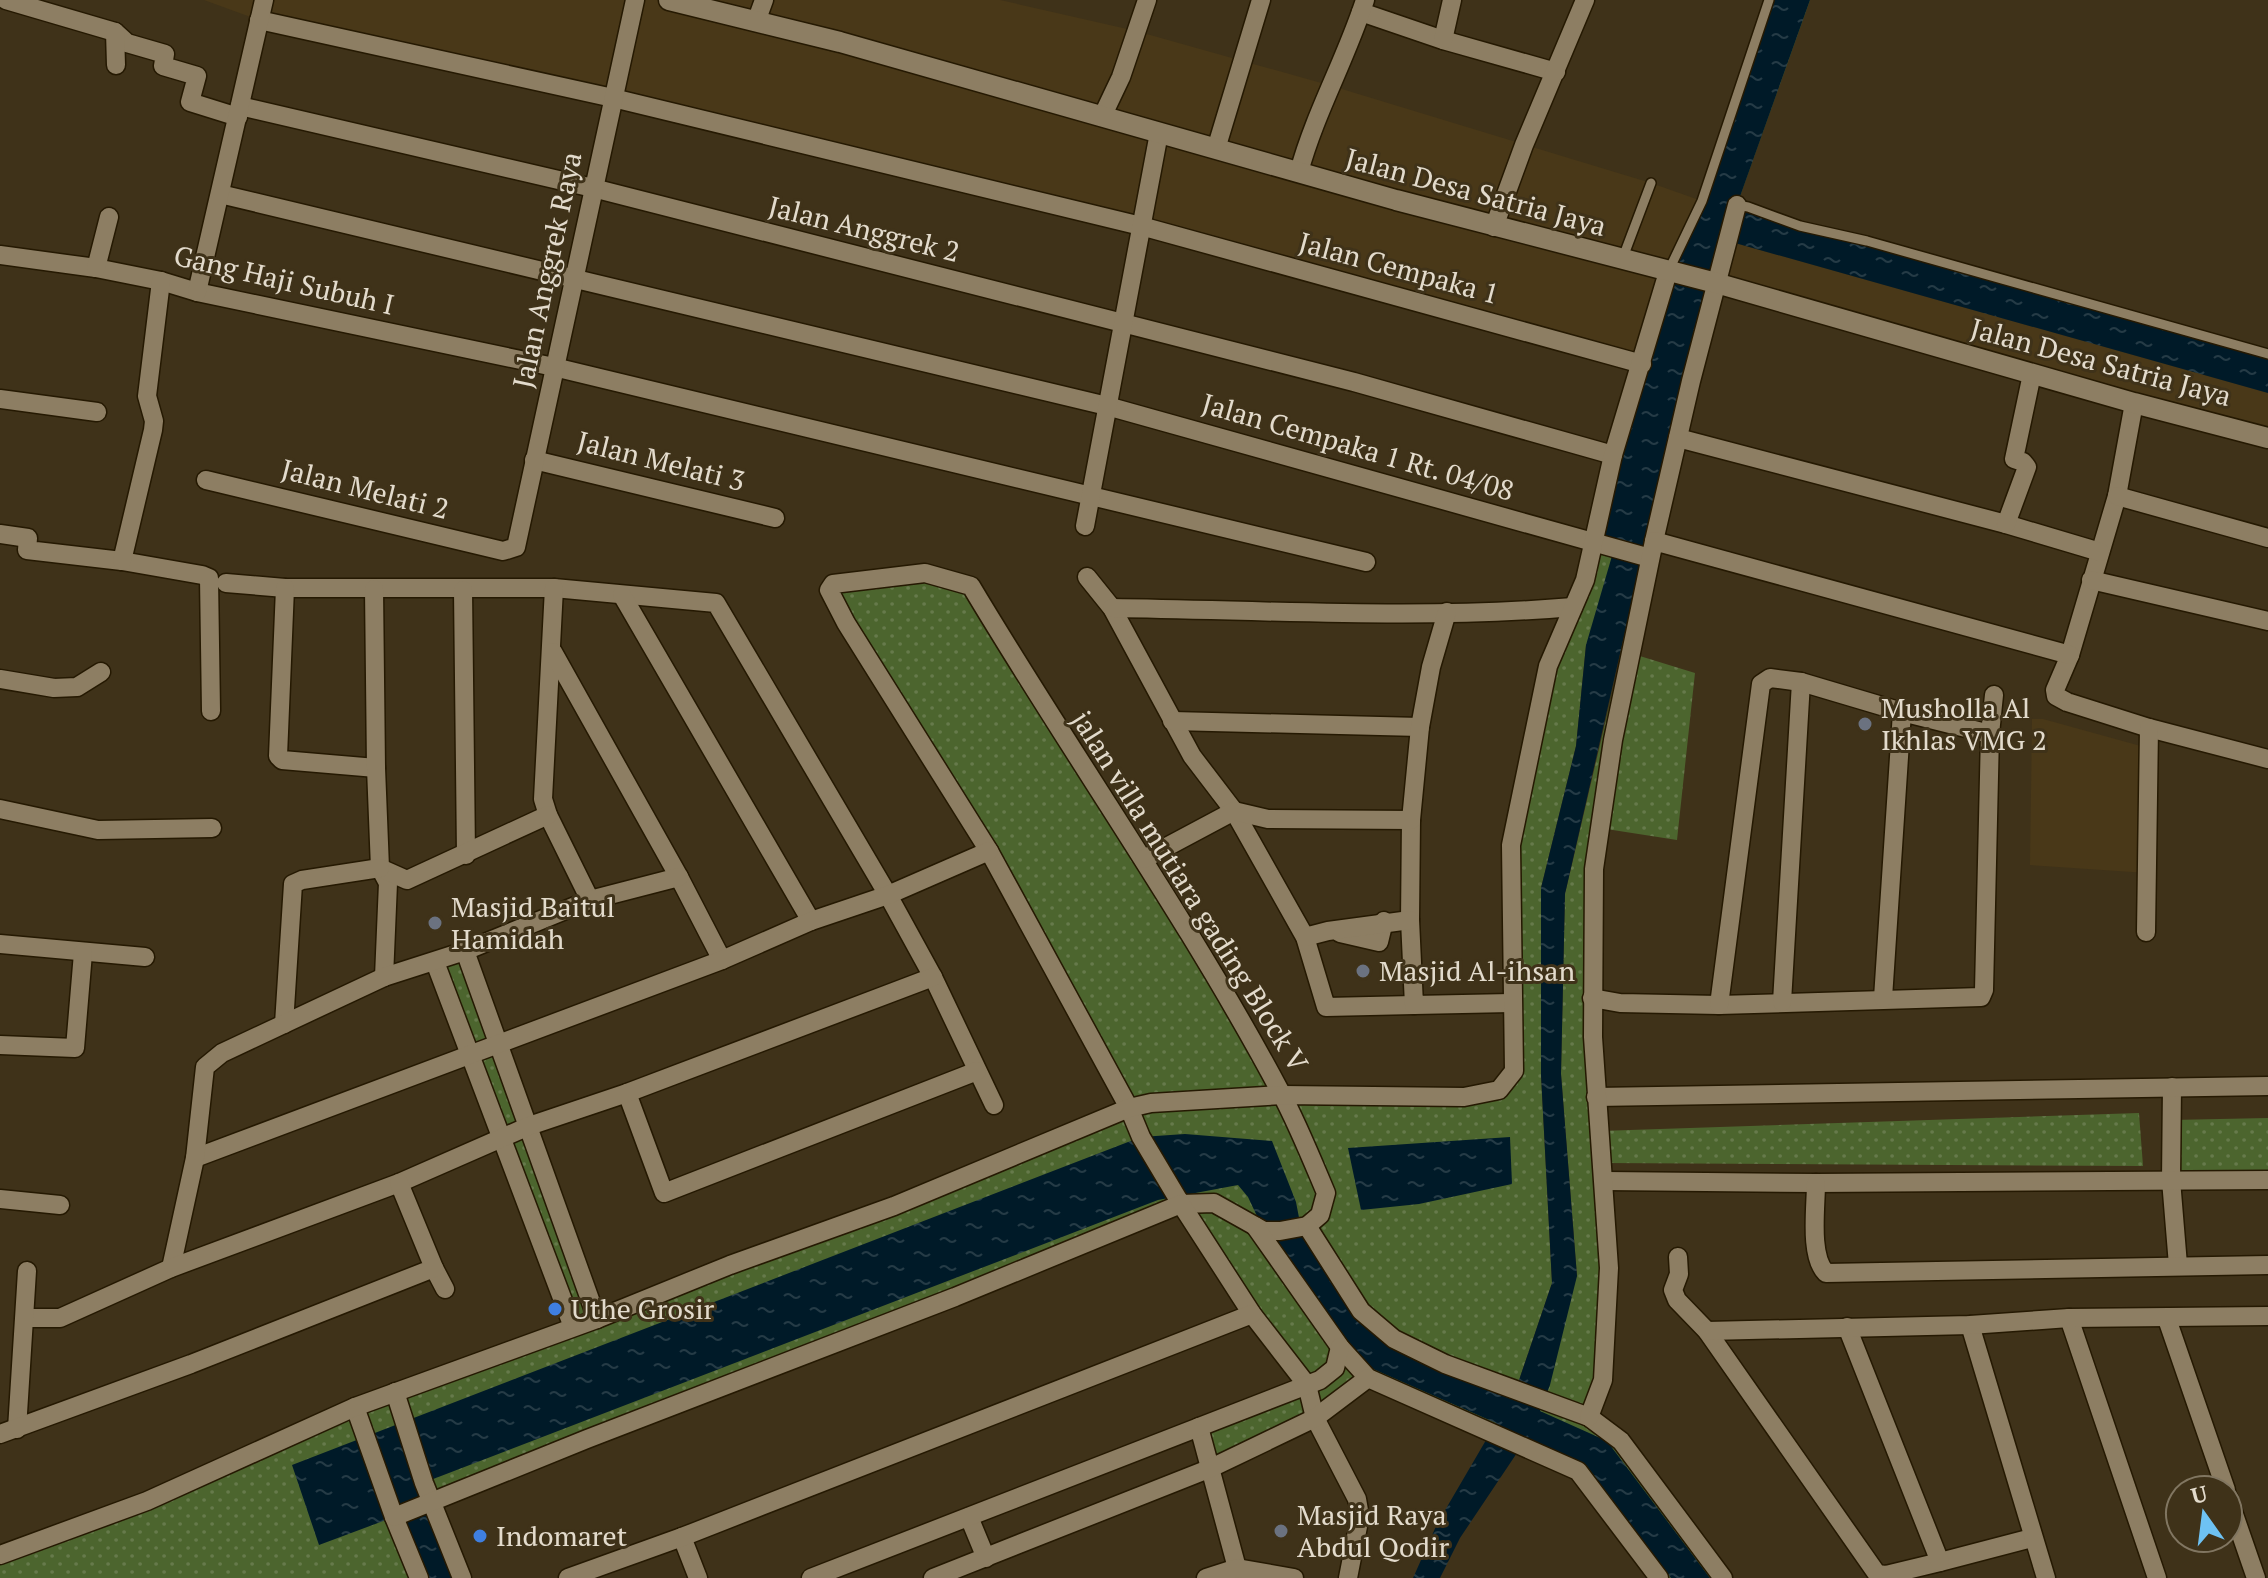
<svg xmlns="http://www.w3.org/2000/svg" width="2268" height="1578" viewBox="0 0 2268 1578" font-family="'PT Serif',serif">
  <defs>
    <pattern id="grass-dots" width="8" height="8" patternUnits="userSpaceOnUse" patternTransform="scale(2)"><rect width="8" height="8" fill="#4c652e"/><path d="M2 2h.1M6 6h.1" fill="none" stroke="#667a4b" stroke-width="1.8" stroke-linecap="round"/></pattern>
    <pattern id="water-ripples" width="26" height="14" patternUnits="userSpaceOnUse" patternTransform="scale(2)"><rect width="26" height="14" fill="#001a28"/><path d="M2 4q2-2 4 0t4 0M15 11q2-2 4 0t4 0" fill="none" stroke="#253b46"/></pattern>
  </defs>
  <rect width="100%" height="100%" fill="#3f3219"/>
  <!-- built -->
  <g fill="#493818">
    <path d="M 204,0 L 1000,0 L 1136,31 L 1332,86 L 1651,183 L 1702,201 L 1642,364 L 1141,226 L 259,20 Z"/>
    <path d="M 1728,241 L 2268,393 L 2268,438 L 1716,283 Z"/>
    <path d="M 2032,719 L 2043,719 L 2148,748 L 2147,873 L 2030,865 Z"/>
  </g>
  <!-- grass -->
  <g fill="url(#grass-dots)" fill-rule="evenodd">
    <path d="M 1769,0 L 1810,0 L 1734,213 L 1630,653 L 1695,673 L 1677,840 L 1600,828 L 1600,1131 L 2139,1113 L 2143,1166 L 1603,1163 L 1609,1268 L 1590,1417 L 1723,1578 L 1659,1578 L 1578,1471 L 1368,1378 L 1211,1468 L 1199,1427 L 1306,1385 L 1181,1204 L 432,1501 L 462,1578 L 0,1578 L 0,1545 L 137,1497 L 572,1327 L 435,962 L 465,951 L 597,1318 L 1128,1108 L 829,590 L 925,573 L 971,586 L 1282,1095 L 1464,1097 L 1507,1082 L 1510,887 L 1536,719 L 1702,201 ZM 1644,557 L 1565,894 L 1561,1074 L 1577,1276 L 1516,1389 L 1552,1283 L 1541,1075 L 1541,888 L 1576,746 L 1586,645 Z"/>
    <path d="M 2268,1118 L 2268,1180 L 2171,1180 L 2172,1120 Z"/>
  </g>
  <!-- water -->
  <g fill="url(#water-ripples)">
    <path d="M 1769,0 L 1810,0 L 1737,205 L 2268,354 L 2268,393 L 1728,241 L 1714,283 L 1630,610 L 1565,894 L 1561,1074 L 1577,1276 L 1550,1385 L 1540,1411 L 1607,1441 L 1710,1578 L 1671,1578 L 1586,1465 L 1527,1438 L 1460,1538 L 1440,1578 L 1413,1578 L 1437,1524 L 1496,1423 L 1373,1369 L 1336,1333 L 1264,1231 L 1248,1197 L 1238,1185 L 1158,1200 L 415,1486 L 453,1578 L 425,1578 L 394,1517 L 319,1545 L 292,1465 L 1141,1137 L 1185,1134 L 1272,1141 L 1296,1202 L 1301,1228 L 1356,1316 L 1390,1348 L 1511,1399 L 1516,1389 L 1552,1283 L 1541,1075 L 1541,888 L 1576,746 L 1586,645 L 1614,549 L 1595,542 L 1668,272 L 1702,201 Z"/>
    <path d="M 1510,1137 L 1512,1184 L 1419,1204 L 1361,1210 L 1348,1148 Z"/>
  </g>
  <g fill="none" stroke-linecap="round" stroke-linejoin="round">
    <!-- service casing -->
    <g stroke="#251902" stroke-width="12">
      <g id="service">
        <path d="M 1737,205 L 1748,207 L 1800,226 L 1867,241 L 2268,354"/>
        <path d="M 1622,260 L 1651,183"/>
        <path d="M 1668,272 L 1702,201 L 1769,0"/>
      </g>
    </g>
    <!-- minor casing -->
    <g stroke="#251902" stroke-width="21">
      <g id="minor">
        <path d="M 6,0 L 115,32 L 127,43 L 165,54 L 163,66 L 197,76 L 190,102 L 238,117"/>
        <path d="M 1361,12 L 1443,40 L 1556,72"/>
        <path d="M 259,20 L 613,98 L 1141,226 L 1642,364"/>
        <path d="M 756,22 L 764,0"/>
        <path d="M 115,32 L 116,65"/>
        <path d="M 1443,40 L 1452,0"/>
        <path d="M 240,106 L 593,188 L 1354,382 L 1613,455"/>
        <path d="M 1102,117 L 1121,77 L 1147,0"/>
        <path d="M 1216,149 L 1261,0"/>
        <path d="M 1299,172 C 1315,113 1346,59 1365,0"/>
        <path d="M 220,194 L 1107,406 L 1650,558"/>
        <path d="M 1494,227 L 1524,145 L 1585,0"/>
        <path d="M 0,255 L 96,268 L 161,281 L 197,292 L 554,367 L 1366,562"/>
        <path d="M 96,268 L 109,217"/>
        <path d="M 197,292 L 264,0"/>
        <path d="M 0,399 L 97,412"/>
        <path d="M 2134,403 L 2117,496 L 2070,655 L 2055,690 L 2056,696 L 2067,702 L 2149,728 L 2268,759"/>
        <path d="M 1678,438 L 2006,524 L 2100,552"/>
        <path d="M 534,460 L 775,518"/>
        <path d="M 206,480 L 503,551 L 516,547 L 635,0"/>
        <path d="M 2117,496 L 2268,538"/>
        <path d="M 2006,524 L 2027,467 L 2023,462 L 2014,459 L 2032,374"/>
        <path d="M 1085,526 L 1159,133"/>
        <path d="M 0,534 L 28,538 L 27,550 L 122,561 L 202,575 L 209,578 L 211,711"/>
        <path d="M 1654,541 L 1691,381 L 1737,205"/>
        <path d="M 122,561 L 153,430 L 154,421 L 147,396 L 161,281"/>
        <path d="M 925,573 L 971,586 C 1073,757 1188,918 1281,1093 C 1298,1125 1312,1160 1326,1193 L 1320,1215 L 1307,1226 L 1280,1231 L 1264,1231 L 1214,1203 L 1181,1204 L 1141,1137 L 1129,1108 L 989,851 L 846,623 L 829,590 L 833,584 Z"/>
        <path d="M 1087,577 L 1112,608 L 1192,756 L 1234,811 L 1305,937 L 1326,1007 L 1414,1005"/>
        <path d="M 2091,580 L 2268,621"/>
        <path d="M 226,583 L 285,588 L 554,588 L 716,603 L 888,895 L 933,977 L 994,1105"/>
        <path d="M 285,588 L 278,756 L 282,760 L 376,768"/>
        <path d="M 554,588 L 543,799 L 548,815 L 590,900"/>
        <path d="M 374,589 L 376,768 L 380,868 L 388,883 L 384,977"/>
        <path d="M 463,590 L 466,855"/>
        <path d="M 622,595 L 811,921"/>
        <path d="M 1112,608 C 1265,610 1420,620 1573,607"/>
        <path d="M 553,652 L 679,877 L 722,960"/>
        <path d="M 0,679 L 54,688 L 77,687 L 101,672"/>
        <path d="M 1172,721 L 1420,727"/>
        <path d="M 0,809 L 98,830 L 212,828"/>
        <path d="M 1411,820 L 1410,920 L 1414,1005 L 1511,1003"/>
        <path d="M 1144,859 L 1234,811 L 1268,819 L 1411,820 L 1420,727 L 1431,667 L 1447,612"/>
        <path d="M 380,868 L 407,880 L 548,815"/>
        <path d="M 2146,932 L 2149,728"/>
        <path d="M 1340,933 L 1379,942 L 1384,921"/>
        <path d="M 1305,937 L 1328,931 L 1410,920"/>
        <path d="M 0,944 L 145,957"/>
        <path d="M 465,951 L 597,1319"/>
        <path d="M 435,962 L 573,1327"/>
        <path d="M 1592,998 L 1620,1003 L 1719,1005 L 1981,997 L 1984,990 L 1990,734 L 1994,695"/>
        <path d="M 1883,998 L 1902,712"/>
        <path d="M 1782,1002 L 1801,682"/>
        <path d="M 1719,1005 L 1761,684 L 1770,678 L 1801,682 L 1902,712 L 1990,734"/>
        <path d="M 284,1024 L 293,884 L 302,880 L 380,868"/>
        <path d="M 0,1045 L 75,1048 L 83,953"/>
        <path d="M 2172,1087 L 2171,1180 L 2178,1265"/>
        <path d="M 627,1093 L 664,1193 L 977,1071"/>
        <path d="M 1596,1097 L 2268,1086"/>
        <path d="M 195,1158 L 722,960 L 811,921 L 888,895 L 989,851"/>
        <path d="M 1605,1181 L 1816,1183 L 2268,1180"/>
        <path d="M 1816,1183 C 1816,1207 1809,1256 1826,1273 L 2268,1265"/>
        <path d="M 0,1199 L 60,1205"/>
        <path d="M 1255,1226 L 1340,1347 L 1368,1378 L 1578,1471 L 1659,1578"/>
        <path d="M 1307,1226 L 1361,1311 L 1394,1339 L 1445,1364 L 1589,1417 L 1621,1441 L 1723,1578"/>
        <path d="M 1678,1257 L 1679,1274 L 1673,1290 L 1677,1300 L 1707,1331 L 1877,1574 L 1886,1575 L 1940,1562 L 2032,1538"/>
        <path d="M 171,1268 L 195,1158 L 205,1067 L 222,1053 L 384,977 L 465,951 L 590,900 L 679,877"/>
        <path d="M 434,1268 L 445,1289"/>
        <path d="M 25,1318 L 60,1318 L 171,1268 L 399,1183 L 529,1126 L 627,1093 L 933,977"/>
        <path d="M 2069,1318 L 2157,1578"/>
        <path d="M 2167,1319 L 2226,1490"/>
        <path d="M 1970,1325 L 2046,1578"/>
        <path d="M 1847,1327 L 1940,1562"/>
        <path d="M 1707,1331 L 1970,1325 L 2069,1318 L 2268,1316"/>
        <path d="M 395,1392 L 424,1483 L 462,1578"/>
        <path d="M 355,1407 L 394,1517 L 419,1578"/>
        <path d="M 1589,1417 L 1603,1380 L 1609,1268 L 1593,1037 L 1594,869 L 1613,740 L 1654,541 L 2070,655"/>
        <path d="M 1199,1427 L 1237,1568 L 1237,1578"/>
        <path d="M 17,1429 L 27,1271"/>
        <path d="M 0,1434 L 191,1364 L 434,1268 L 399,1183"/>
        <path d="M 2228,1497 L 2256,1578"/>
        <path d="M 394,1517 L 587,1439 L 955,1297 L 1181,1204 L 1252,1314 L 1307,1385 L 1315,1418 L 1357,1499 L 1360,1516 L 1348,1578"/>
        <path d="M 969,1517 L 986,1558"/>
        <path d="M 682,1537 L 698,1578"/>
        <path d="M 0,1555 L 147,1501 L 355,1407 L 597,1319 L 730,1265 L 894,1206 L 1129,1108 L 1151,1103 L 1282,1095 L 1464,1097 L 1499,1090 L 1514,1071 L 1511,845 L 1548,666 L 1585,580 L 1613,455 L 1668,272"/>
        <path d="M 568,1578 L 682,1537 L 1252,1314"/>
        <path d="M 811,1578 L 1320,1380 L 1335,1368 L 1340,1347"/>
        <path d="M 933,1578 L 1211,1468 L 1315,1418 L 1368,1378"/>
        <path d="M 1206,1578 L 1237,1568 L 1294,1578"/>
      </g>
    </g>
    <!-- tertiary casing -->
    <g stroke="#251902" stroke-width="23">
      <path id="tertiary" d="M 669,0 L 840,42 L 1396,200 L 1716,283 L 2134,403 L 2268,438"/>
    </g>
    <!-- service -->
    <use href="#service" stroke="#8d7e63" stroke-width="9"/>
    <!-- minor -->
    <use href="#minor" stroke="#8d7e63" stroke-width="18"/>
    <!-- tertiary -->
    <use href="#tertiary" stroke="#8d7e63" stroke-width="20"/>
  </g>
  <!-- markers -->
  <g fill="#6b7280" stroke="#3f3219" stroke-width="3">
    <circle cx="1865" cy="724" r="8"/>
    <circle cx="435" cy="923" r="8"/>
    <circle cx="1363" cy="971" r="8"/>
    <circle cx="1281" cy="1531" r="8"/>
  </g>
  <g fill="#3f7fe0" stroke="#3f3219" stroke-width="3">
    <circle cx="555" cy="1309" r="8"/>
    <circle cx="480" cy="1536" r="8"/>
  </g>
  <g text-anchor="middle" stroke-width="6" stroke-linejoin="round" paint-order="stroke">
    <!-- street labels -->
    <g font-size="28" fill="#e3dbcc" stroke="#3f3219">
      <text transform="translate(1476 192) rotate(15)" y="10">Jalan Desa Satria Jaya</text>
      <text transform="translate(864 229) rotate(14)" y="10">Jalan Anggrek 2</text>
      <text transform="translate(1399 268) rotate(15)" y="10">Jalan Cempaka 1</text>
      <text transform="translate(547 270) rotate(-78)" y="10">Jalan Anggrek Raya</text>
      <text transform="translate(284 280) rotate(13)" y="10">Gang Haji Subuh I</text>
      <text transform="translate(2101 362) rotate(15)" y="10">Jalan Desa Satria Jaya</text>
      <text transform="translate(1358 447) rotate(16)" y="10">Jalan Cempaka 1 Rt. 04/08</text>
      <text transform="translate(661 461) rotate(14)" y="10">Jalan Melati 3</text>
      <text transform="translate(365 489) rotate(14)" y="10">Jalan Melati 2</text>
      <text transform="translate(1190 891) rotate(58)" y="10">jalan villa mutiara gading Block V</text>
    </g>
    <!-- poi labels -->
    <g font-size="28" fill="#e3dbcc" stroke="#3f3219" text-anchor="start">
      <text x="1881" y="718">Musholla Al<tspan x="1881" dy="32">Ikhlas VMG 2</tspan></text>
      <text x="451" y="917">Masjid Baitul<tspan x="451" dy="32">Hamidah</tspan></text>
      <text x="1379" y="981">Masjid Al-ihsan</text>
      <text x="571" y="1319">Uthe Grosir</text>
      <text x="1297" y="1525">Masjid Raya<tspan x="1297" dy="32">Abdul Qodir</tspan></text>
      <text x="496" y="1546">Indomaret</text>
    </g>
  </g>
  <!-- north arrow -->
  <g transform="translate(2204 1514) rotate(346)"><circle r="38" fill="#3f3219" stroke="#817661" stroke-width="2"/>
  <path d="M0-6L14 30L0 20L-14 30Z" fill="#6ec2f3"/>
  <text y="-12" font-size="22" font-weight="bold" text-anchor="middle" fill="#e3dbcc">U</text>
  </g>
</svg>
